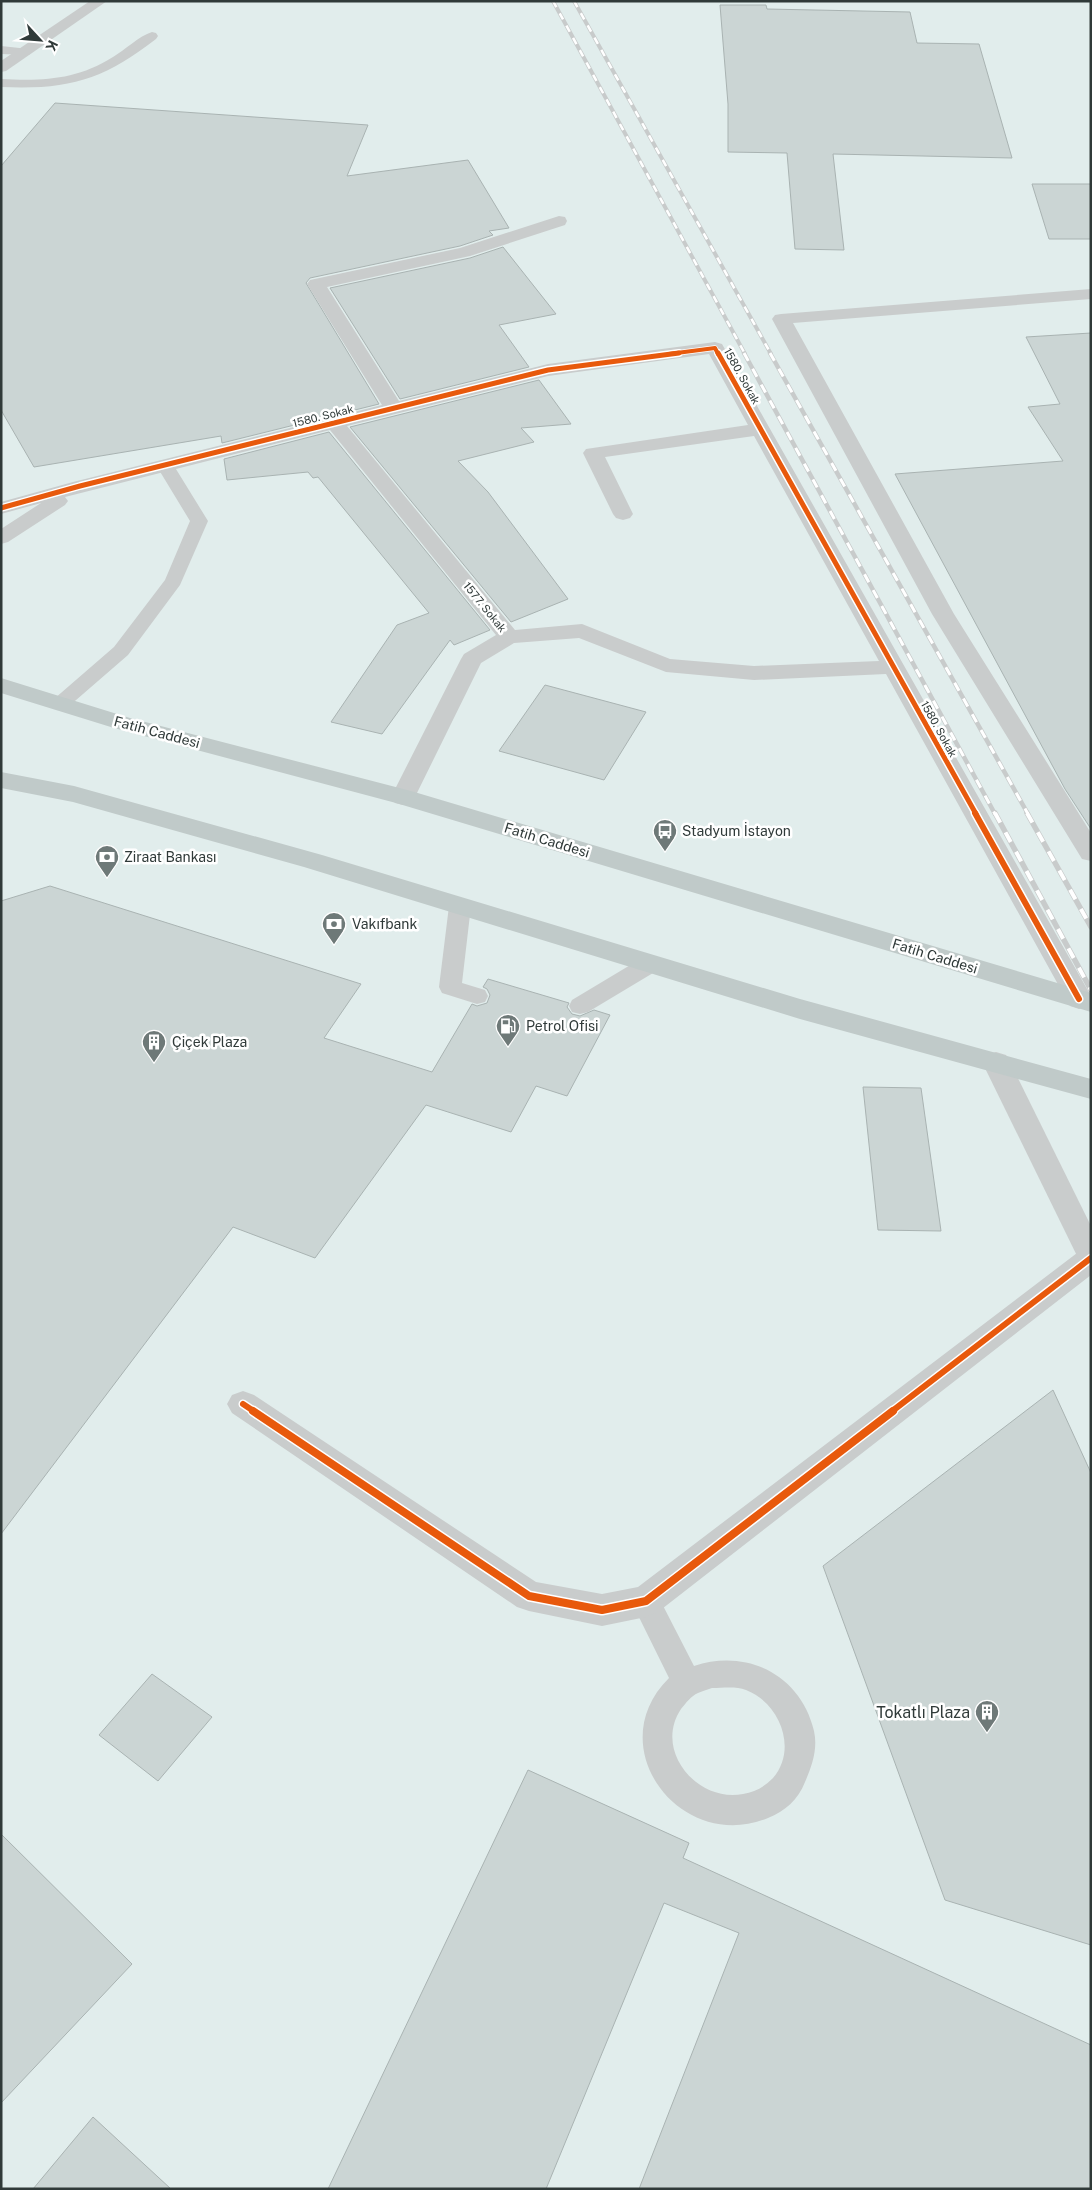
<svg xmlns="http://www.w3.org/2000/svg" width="1092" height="2190" viewBox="0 0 1092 2190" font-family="'Public Sans',sans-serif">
  <rect width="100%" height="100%" fill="#e1edec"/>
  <!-- building -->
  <g fill="#cbd5d4" stroke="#a9b3b2">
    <path d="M 720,5 L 766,5 L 767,9 L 910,12 L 917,43 L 979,44 L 1012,158 L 833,154 L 844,250 L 795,249 L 787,153 L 728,152 L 728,104 Z"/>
    <path d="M 55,103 L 368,125 L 347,176 L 468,160 L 509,228 L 489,231 L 493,235 L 460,246 L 310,278 L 306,283 L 379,404 L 222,443 L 221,436 L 34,467 L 1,410 L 1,166 Z"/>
    <path d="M 1032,184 L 1091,184 L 1091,239 L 1049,239 Z"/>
    <path d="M 503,247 L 556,314 L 499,325 L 529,367 L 400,399 L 330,288 L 470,258 Z"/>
    <path d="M 1091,333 L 1091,829 L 1065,789 L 895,474 L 1063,461 L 1028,407 L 1060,404 L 1026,337 Z"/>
    <path d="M 539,380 L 571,424 L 521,428 L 534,442 L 458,461 L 488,492 L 568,599 L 511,622 L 350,427 Z"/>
    <path d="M 329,432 L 490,630 L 454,645 L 450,640 L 382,734 L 331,722 L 397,625 L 429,613 L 318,477 L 313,478 L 308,472 L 227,480 L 224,459 Z"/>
    <path d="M 545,685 L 646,712 L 604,780 L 499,751 Z"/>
    <path d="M 50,886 L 361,984 L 324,1038 L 432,1072 L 472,1004 L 477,1006 L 487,1003 L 490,995 L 487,989 L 483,987 L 488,979 L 569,1003 L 567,1007 L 572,1014 L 580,1016 L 594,1010 L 610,1015 L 567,1096 L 536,1086 L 511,1132 L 426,1105 L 315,1258 L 233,1227 L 1,1534 L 1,901 Z"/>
    <path d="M 863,1087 L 921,1088 L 941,1231 L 878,1230 Z"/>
    <path d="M 1053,1390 L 1091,1473 L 1091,1945 L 945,1900 L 823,1566 Z"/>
    <path d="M 152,1674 L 212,1717 L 158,1781 L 99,1735 Z"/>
    <path d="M 528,1770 L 689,1843 L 683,1858 L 1091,2045 L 1091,2189 L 639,2189 L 739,1933 L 664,1903 L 546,2189 L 328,2189 Z"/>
    <path d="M 1,1834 L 132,1964 L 1,2103 Z"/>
    <path d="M 93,2117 L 171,2189 L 33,2189 Z"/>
  </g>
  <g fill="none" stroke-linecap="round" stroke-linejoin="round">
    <!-- service -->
    <g fill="#c9cccc" fill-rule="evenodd">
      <path d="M 152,32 L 156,33 L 158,36 L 156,39 C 103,80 69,90 1,87 L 1,79 C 44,81 76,80 113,57 C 125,50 139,36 152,32 Z"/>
      <path d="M 165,460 L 171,461 L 208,521 L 180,585 L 128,655 L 68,707 L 61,709 L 54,707 L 51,703 L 54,699 L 114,647 L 165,580 L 190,521 L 156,465 L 159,461 Z"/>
      <path d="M 460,898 L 468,901 L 471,906 L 462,983 L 485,990 L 488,996 L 485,1002 L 477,1004 L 442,993 L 439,987 L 449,906 L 452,901 Z"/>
      <path d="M 650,956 L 658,958 L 661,964 L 658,970 L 588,1012 L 580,1014 L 572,1012 L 569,1006 L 572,1000 L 642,958 Z"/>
      <path d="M 646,1588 L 656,1592 L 694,1666 C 747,1648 801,1675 814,1731 C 818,1749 812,1766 805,1782 C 798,1800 785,1811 768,1818 C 681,1854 599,1747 669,1678 L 631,1601 L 636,1592 ZM 712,1688 C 723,1688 736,1686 746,1690 C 780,1703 798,1749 773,1778 C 764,1787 755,1792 743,1794 C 698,1803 653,1751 681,1709 C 686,1703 691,1696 698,1693 C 702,1691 707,1690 712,1688 Z"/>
    </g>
    <!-- minor -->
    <g fill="#c9cccc" fill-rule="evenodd">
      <path d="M 1,46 L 29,49 L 31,52 L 29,55 L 1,54 Z"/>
      <path d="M 559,216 L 565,217 L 567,221 L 565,225 L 470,256 L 327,287 L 399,401 L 548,364 L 715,342 L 722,344 L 1091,996 L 1088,1006 L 1079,1009 L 1070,1006 L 886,674 L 754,680 L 666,672 L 579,638 L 514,643 L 481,663 L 415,797 L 411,803 L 403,805 L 395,803 L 391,797 L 461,659 L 464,654 L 496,635 L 330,430 L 65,497 L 68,501 L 65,505 L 8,542 L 1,544 L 1,529 L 41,503 L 1,514 L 1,502 L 73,482 L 382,405 L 307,284 L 310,280 L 460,248 ZM 709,354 L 748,425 L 586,449 L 583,453 L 613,514 L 616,518 L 623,520 L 630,518 L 633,514 L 605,457 L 754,436 L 879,661 L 754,666 L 670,659 L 582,624 L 515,630 L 347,426 L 548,376 Z"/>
      <path d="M 1091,289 L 1091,299 L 793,323 L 954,614 L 1091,833 L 1091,861 L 1082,859 L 932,614 L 772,319 L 775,315 L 781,314 Z"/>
      <path d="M 1091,1246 L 1091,1275 L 658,1612 L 646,1617 L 602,1626 L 529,1611 L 517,1607 L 232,1413 L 227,1404 L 232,1395 L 243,1391 L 254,1395 L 536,1582 L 602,1594 L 638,1587 L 1081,1250 Z"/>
    </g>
    <!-- tertiary -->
    <path fill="#c9cccc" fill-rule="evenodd" d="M 90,1 L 107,1 L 6,71 L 1,72 L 1,61 Z"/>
    <!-- secondary -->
    <path fill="#c9cccc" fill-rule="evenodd" d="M 996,1052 L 1006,1055 L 1010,1062 L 1091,1226 L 1091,1268 L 1081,1264 L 982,1062 L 986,1055 Z"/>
    <!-- primary -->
    <g fill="#c0cac9" fill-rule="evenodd">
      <path d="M 1,678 L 130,718 L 411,791 L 1091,993 L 1091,1012 L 396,803 L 114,728 L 1,693 Z"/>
      <path d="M 1,772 L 74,786 L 322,855 L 800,999 L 1091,1079 L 1091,1099 L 800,1019 L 304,867 L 73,802 L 1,788 Z"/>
    </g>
    <!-- rail-far2 casing -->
    <g stroke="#c8cbcb" stroke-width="4">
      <g id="rail-far2">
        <path d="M 553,1 L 745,354"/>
        <path d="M 574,1 L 771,354"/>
      </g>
    </g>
    <!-- rail-far1 casing -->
    <g stroke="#c8cbcb" stroke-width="4.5">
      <g id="rail-far1">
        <path d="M 744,353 L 995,814"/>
        <path d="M 770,353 L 1028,814"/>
      </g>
    </g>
    <!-- rail casing -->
    <g stroke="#c8cbcb" stroke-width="5.5">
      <g id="rail">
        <path d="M 995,813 L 1091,990"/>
        <path d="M 1027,813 L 1091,927"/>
      </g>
    </g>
    <!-- rail-far2 -->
    <use href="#rail-far2" stroke="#fff" stroke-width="2.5" stroke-dasharray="7" stroke-linecap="butt"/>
    <!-- rail-far1 -->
    <use href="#rail-far1" stroke="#fff" stroke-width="3" stroke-dasharray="9" stroke-linecap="butt"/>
    <!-- rail -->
    <use href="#rail" stroke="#fff" stroke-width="4" stroke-dasharray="11" stroke-linecap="butt"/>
    <!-- cycleway-far3 casing -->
    <g stroke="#fff" stroke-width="5.5">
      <path id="cycleway-far3" d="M 669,354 L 715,348 L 718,354"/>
    </g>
    <!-- cycleway-far2 casing -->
    <g stroke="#fff" stroke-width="8">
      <g id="cycleway-far2">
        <path d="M 718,353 L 976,814"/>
        <path d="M 1,508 L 80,486 L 548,370 L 679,353"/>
      </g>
    </g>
    <!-- cycleway-far1 casing -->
    <g stroke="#fff" stroke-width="9">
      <g id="cycleway-far1">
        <path d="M 975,813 L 1079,999"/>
        <path d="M 243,1404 L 255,1412"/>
        <path d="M 891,1412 L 1091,1258"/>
      </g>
    </g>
    <!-- cycleway casing -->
    <g stroke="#fff" stroke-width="11">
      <path id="cycleway" d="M 253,1411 L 529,1596 L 602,1610 L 646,1601 L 893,1411"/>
    </g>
    <!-- cycleway-far3 -->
    <use href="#cycleway-far3" stroke="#e8590c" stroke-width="4"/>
    <!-- cycleway-far2 -->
    <use href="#cycleway-far2" stroke="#e8590c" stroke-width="5"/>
    <!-- cycleway-far1 -->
    <use href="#cycleway-far1" stroke="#e8590c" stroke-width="6"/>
    <!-- cycleway -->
    <use href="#cycleway" stroke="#e8590c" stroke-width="8"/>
  </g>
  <!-- icons -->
  <defs>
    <g id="bus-pin" transform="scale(1.25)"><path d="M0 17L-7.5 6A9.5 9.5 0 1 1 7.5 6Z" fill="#6e7978" stroke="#fff"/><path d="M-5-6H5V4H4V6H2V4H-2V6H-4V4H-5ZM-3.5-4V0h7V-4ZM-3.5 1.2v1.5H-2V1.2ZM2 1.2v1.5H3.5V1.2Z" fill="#fff"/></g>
    <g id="bank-pin" transform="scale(1.25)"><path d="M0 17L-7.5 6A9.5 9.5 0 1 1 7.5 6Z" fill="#6e7978" stroke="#fff"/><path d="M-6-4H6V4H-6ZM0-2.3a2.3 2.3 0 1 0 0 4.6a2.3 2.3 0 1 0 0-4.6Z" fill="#fff"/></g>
    <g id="fuel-pin" transform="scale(1.25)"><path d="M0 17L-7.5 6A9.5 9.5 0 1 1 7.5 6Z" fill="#6e7978" stroke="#fff"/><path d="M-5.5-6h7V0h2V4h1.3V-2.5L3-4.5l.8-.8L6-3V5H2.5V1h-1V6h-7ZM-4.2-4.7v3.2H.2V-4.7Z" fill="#fff"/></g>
    <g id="building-pin" transform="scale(1.25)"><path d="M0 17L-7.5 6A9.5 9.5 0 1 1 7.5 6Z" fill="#6e7978" stroke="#fff"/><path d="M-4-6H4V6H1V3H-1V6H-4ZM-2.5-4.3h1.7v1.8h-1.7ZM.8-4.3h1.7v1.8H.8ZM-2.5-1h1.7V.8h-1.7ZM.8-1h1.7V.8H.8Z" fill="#fff"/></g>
  </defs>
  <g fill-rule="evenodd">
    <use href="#bus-pin" x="665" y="831"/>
    <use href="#bank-pin" x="107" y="857"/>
    <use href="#bank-pin" x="334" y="924"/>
    <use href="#fuel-pin" x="508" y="1026"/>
    <use href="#building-pin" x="154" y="1042"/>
    <use href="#building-pin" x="987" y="1712"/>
  </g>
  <g text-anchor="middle" stroke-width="5" stroke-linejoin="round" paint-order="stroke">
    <!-- far-street labels -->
    <g font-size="11" fill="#303a39" stroke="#fff">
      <text transform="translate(742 376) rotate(61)" y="4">1580. Sokak</text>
      <text transform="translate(323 416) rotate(-14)" y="4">1580. Sokak</text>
      <text transform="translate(485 607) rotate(51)" y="4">1577. Sokak</text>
      <text transform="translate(939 729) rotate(61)" y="4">1580. Sokak</text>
    </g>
    <!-- street labels -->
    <g font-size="14" fill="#303a39" stroke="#fff">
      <text transform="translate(157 732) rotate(15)" y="5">Fatih Caddesi</text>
      <text transform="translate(547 840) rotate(17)" y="5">Fatih Caddesi</text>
      <text transform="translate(935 956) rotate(17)" y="5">Fatih Caddesi</text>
    </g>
    <!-- poi labels -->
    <g font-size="14" fill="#303a39" stroke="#fff" text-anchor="start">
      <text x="682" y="836">Stadyum İstayon</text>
      <text x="124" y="862">Ziraat Bankası</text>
      <text x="352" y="929">Vakıfbank</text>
      <text x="526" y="1031">Petrol Ofisi</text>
      <text x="172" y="1047">Çiçek Plaza</text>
    </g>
    <!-- near-poi labels -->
    <g font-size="16" fill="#303a39" stroke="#fff" text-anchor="end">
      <text x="970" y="1718">Tokatlı Plaza</text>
    </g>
  </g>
  <!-- border -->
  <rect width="1092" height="2190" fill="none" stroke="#303a39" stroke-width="5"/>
  <!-- north arrow -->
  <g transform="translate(40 40) rotate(116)" stroke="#ffffff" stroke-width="4" paint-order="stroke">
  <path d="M0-4L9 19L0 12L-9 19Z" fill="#303a39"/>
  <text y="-8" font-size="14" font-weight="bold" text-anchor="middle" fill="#303a39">K</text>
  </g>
</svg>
